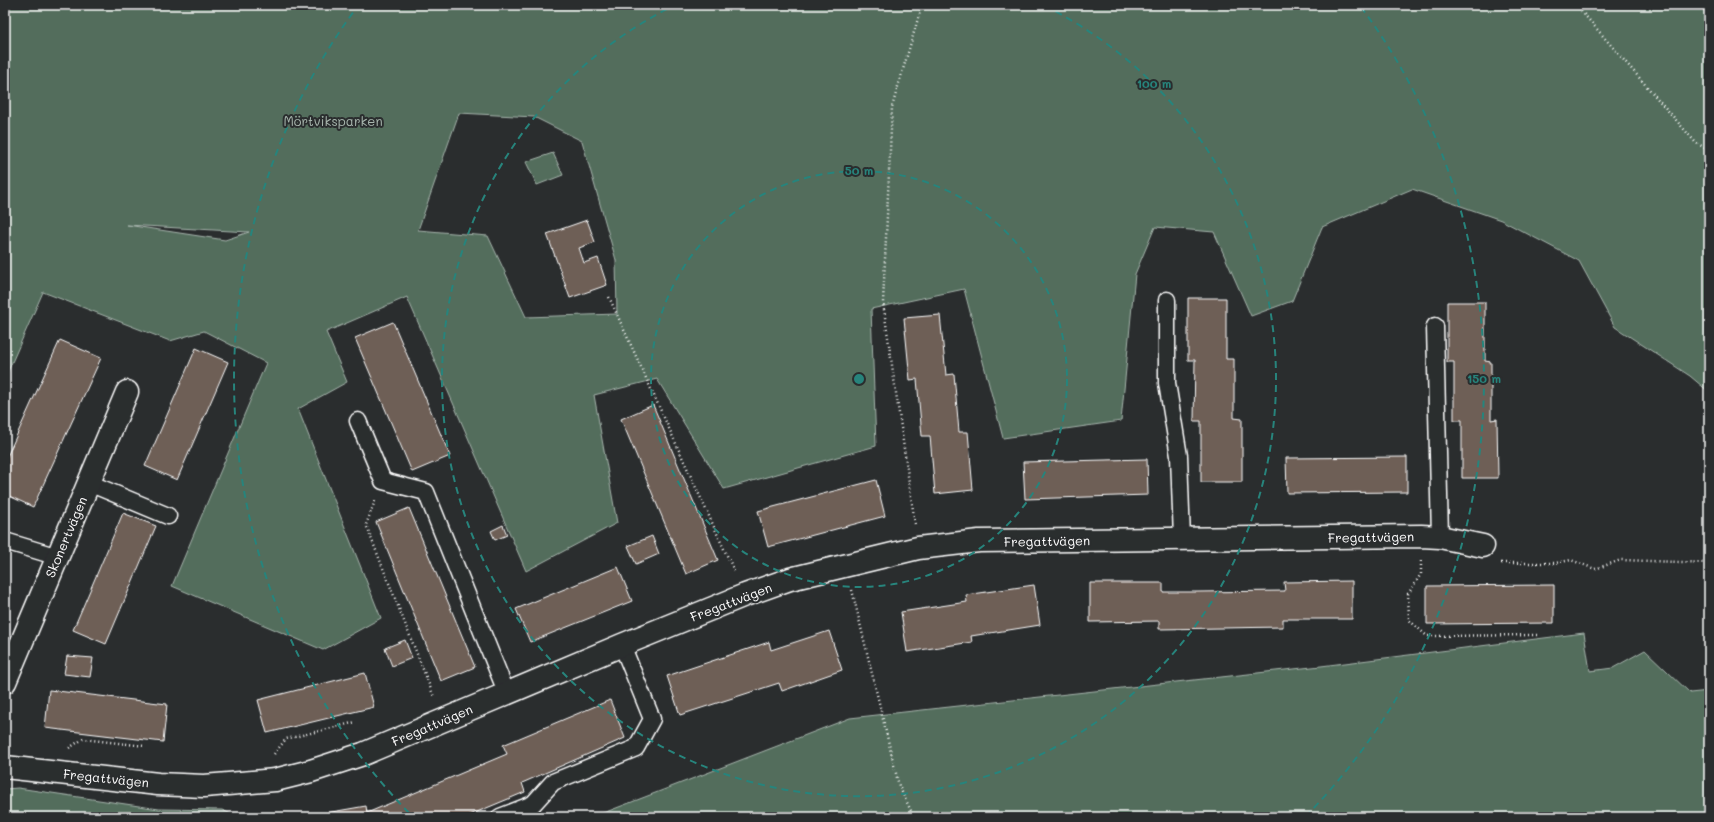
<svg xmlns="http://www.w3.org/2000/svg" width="1714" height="822" viewBox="0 0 1714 822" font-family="Mali,sans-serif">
  <rect width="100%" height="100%" fill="#2a2d2e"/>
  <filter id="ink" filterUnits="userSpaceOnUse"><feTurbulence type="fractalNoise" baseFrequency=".025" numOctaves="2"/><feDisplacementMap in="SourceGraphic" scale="8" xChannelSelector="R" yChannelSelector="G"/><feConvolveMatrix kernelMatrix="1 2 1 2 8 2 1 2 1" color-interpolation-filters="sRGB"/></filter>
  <g filter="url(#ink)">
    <!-- green -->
    <g fill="#526d5c" stroke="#a8b6ae" fill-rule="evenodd">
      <path d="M 5,5 L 1709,5 L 1709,392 L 1690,376 L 1615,327 L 1579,261 L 1501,220 L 1412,189 L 1322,227 L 1292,301 L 1251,316 L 1214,232 L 1155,227 L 1135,274 L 1121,421 L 1003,438 L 964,289 L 871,309 L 876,446 L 724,489 L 657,379 L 594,395 L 617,523 L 526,571 L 407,297 L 326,332 L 347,382 L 298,409 L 381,618 L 323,650 L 172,586 L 266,363 L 204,331 L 170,341 L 43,292 L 5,378 ZM 459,113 L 534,117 L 582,141 L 616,260 L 617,314 L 526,317 L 488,236 L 418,230 ZM 127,225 L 249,232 L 225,240 Z"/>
      <path d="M 553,153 L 563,175 L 537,185 L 526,162 Z"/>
      <path d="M 1584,633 L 1590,671 L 1613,668 L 1645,650 L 1690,693 L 1709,691 L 1709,817 L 593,817 L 850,718 L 1321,666 Z"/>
      <path d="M 18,788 L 159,809 L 222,810 L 238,817 L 5,817 L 5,789 Z"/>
    </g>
    <!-- building -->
    <g fill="#6e5e56" stroke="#fff">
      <path d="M 587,220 L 595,242 L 579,248 L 584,263 L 598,258 L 607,285 L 570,298 L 547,234 Z"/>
      <path d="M 1188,298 L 1226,298 L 1226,359 L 1234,359 L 1234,418 L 1242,419 L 1242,482 L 1201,482 L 1201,421 L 1194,421 L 1195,360 L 1188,360 Z"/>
      <path d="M 1447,302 L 1485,302 L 1485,361 L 1491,362 L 1491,420 L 1497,419 L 1498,478 L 1462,478 L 1462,420 L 1454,420 L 1454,362 L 1447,362 Z"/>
      <path d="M 940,315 L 946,375 L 954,374 L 959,432 L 968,432 L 973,490 L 935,494 L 930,436 L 922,436 L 917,379 L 910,380 L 904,318 Z"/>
      <path d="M 393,322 L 450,456 L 412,472 L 355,338 Z"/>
      <path d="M 60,340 L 101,358 L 33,507 L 5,494 L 5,461 Z"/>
      <path d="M 196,348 L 228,362 L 177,480 L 145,466 Z"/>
      <path d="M 653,405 L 718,560 L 686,574 L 621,419 Z"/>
      <path d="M 1407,457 L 1407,492 L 1287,493 L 1286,458 Z"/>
      <path d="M 1147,459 L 1148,495 L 1025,499 L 1023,462 Z"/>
      <path d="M 876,480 L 885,516 L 768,547 L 758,511 Z"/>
      <path d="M 409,508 L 475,667 L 441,681 L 376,522 Z"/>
      <path d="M 123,513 L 156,526 L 106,644 L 73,630 Z"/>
      <path d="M 503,525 L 507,535 L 495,540 L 491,531 Z"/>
      <path d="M 652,536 L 659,554 L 636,564 L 628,546 Z"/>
      <path d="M 618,567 L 632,601 L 530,642 L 516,609 Z"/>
      <path d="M 1352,581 L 1352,619 L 1283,619 L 1283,627 L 1159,629 L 1159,621 L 1090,622 L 1090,583 L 1163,583 L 1163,592 L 1197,592 L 1285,591 L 1284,582 Z"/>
      <path d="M 1034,585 L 1040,625 L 971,636 L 972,642 L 907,652 L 901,612 L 967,602 L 966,595 Z"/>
      <path d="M 1554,585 L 1554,623 L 1427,624 L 1427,586 Z"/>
      <path d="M 829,631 L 842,670 L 782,691 L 779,683 L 680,715 L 667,676 L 769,642 L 771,650 Z"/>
      <path d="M 405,640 L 412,658 L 392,666 L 385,648 Z"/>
      <path d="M 67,656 L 93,658 L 90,677 L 64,674 Z"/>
      <path d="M 365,673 L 374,707 L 267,733 L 258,700 Z"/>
      <path d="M 49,690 L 167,704 L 163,742 L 45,728 Z"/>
      <path d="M 610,700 L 625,738 L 522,783 L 525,792 L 465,817 L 303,817 L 366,806 L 367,813 L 507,754 L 503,745 Z"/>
    </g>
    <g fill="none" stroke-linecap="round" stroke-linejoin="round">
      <!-- lane casing -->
      <g stroke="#fff" stroke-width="19">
        <g id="lane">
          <path d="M 1167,300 L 1167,383 L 1179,456 L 1182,539"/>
          <path d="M 1435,326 L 1440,537"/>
          <path d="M 358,421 L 383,481 L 426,492 L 507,694"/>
          <path d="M 89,483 L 168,516"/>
          <path d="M 5,541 L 58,557"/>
          <path d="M 500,817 L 533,804 L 553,782 L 636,748 L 652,719 L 622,645"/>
        </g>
      </g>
      <!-- street casing -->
      <g stroke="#fff" stroke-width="25">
        <g id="street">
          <path d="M 5,682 L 127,392"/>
          <path d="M 5,767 L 158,784 L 204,786 L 275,780 L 311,771 L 363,754 L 622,645 L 745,595 L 790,579 L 918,548 L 979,541 L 1421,536 L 1440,537 L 1483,546"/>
        </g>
      </g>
      <!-- path -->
      <g stroke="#fff" stroke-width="2.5" stroke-dasharray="1 3" stroke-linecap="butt">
        <path d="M 1576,5 L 1696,143 L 1709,150"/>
        <path d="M 609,297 L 735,573"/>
        <path d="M 375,501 L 366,525 L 434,697"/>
        <path d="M 915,524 L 883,303 L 892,107 L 922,5"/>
        <path d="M 1421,561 L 1421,574 L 1408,594 L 1409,620 L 1427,636 L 1538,635"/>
        <path d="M 1501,563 L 1555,563 L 1571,560 L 1595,569 L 1621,560 L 1709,563"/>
        <path d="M 852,590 L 899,786 L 914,817"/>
        <path d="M 69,748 L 83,739 L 145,746"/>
        <path d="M 274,754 L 286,739 L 356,722"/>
      </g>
      <!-- lane -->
      <use href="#lane" stroke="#2a2d2e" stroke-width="16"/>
      <!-- street -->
      <use href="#street" stroke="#2a2d2e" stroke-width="22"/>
    </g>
  </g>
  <!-- distance rings -->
  <g fill="none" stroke="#27847c" stroke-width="2" stroke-dasharray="7 5">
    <circle cx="859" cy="379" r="208"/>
    <path d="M1045 6A417 417 0 1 1 673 6"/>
    <path d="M409 813A625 625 0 0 1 357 7M1361 7A625 625 0 0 1 1309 813"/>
  </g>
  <g text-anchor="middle" stroke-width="4" stroke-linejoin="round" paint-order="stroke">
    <!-- park labels -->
    <g font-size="13" fill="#a8b6ae" stroke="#2a2d2e">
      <text x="333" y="126">Mörtviksparken</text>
    </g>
    <!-- street labels -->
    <g font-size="13" fill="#fff" stroke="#2a2d2e">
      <text transform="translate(66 537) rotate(-67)" y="5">Skonertvägen</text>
      <text transform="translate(1371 537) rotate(-1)" y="5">Fregattvägen</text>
      <text transform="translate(1047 541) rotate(-1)" y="5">Fregattvägen</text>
      <text transform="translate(731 602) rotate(-21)" y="5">Fregattvägen</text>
      <text transform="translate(432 725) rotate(-23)" y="5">Fregattvägen</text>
      <text transform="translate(106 778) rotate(6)" y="5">Fregattvägen</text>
    </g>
  </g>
  <circle cx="859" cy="379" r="6" fill="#27847c" stroke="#2a2d2e" stroke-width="2"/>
  <g font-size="12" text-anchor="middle" font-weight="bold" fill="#27847c" stroke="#2a2d2e" stroke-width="4" stroke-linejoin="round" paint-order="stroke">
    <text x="1154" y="88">100 m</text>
    <text x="859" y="175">50 m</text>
    <text x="1484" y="383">150 m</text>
  </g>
  <!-- margin -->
  <rect width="1714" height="822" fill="none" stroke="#2a2d2e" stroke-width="20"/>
  <rect x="10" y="10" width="1694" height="802" fill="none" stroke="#fff" stroke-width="1.5" filter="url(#ink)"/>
</svg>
